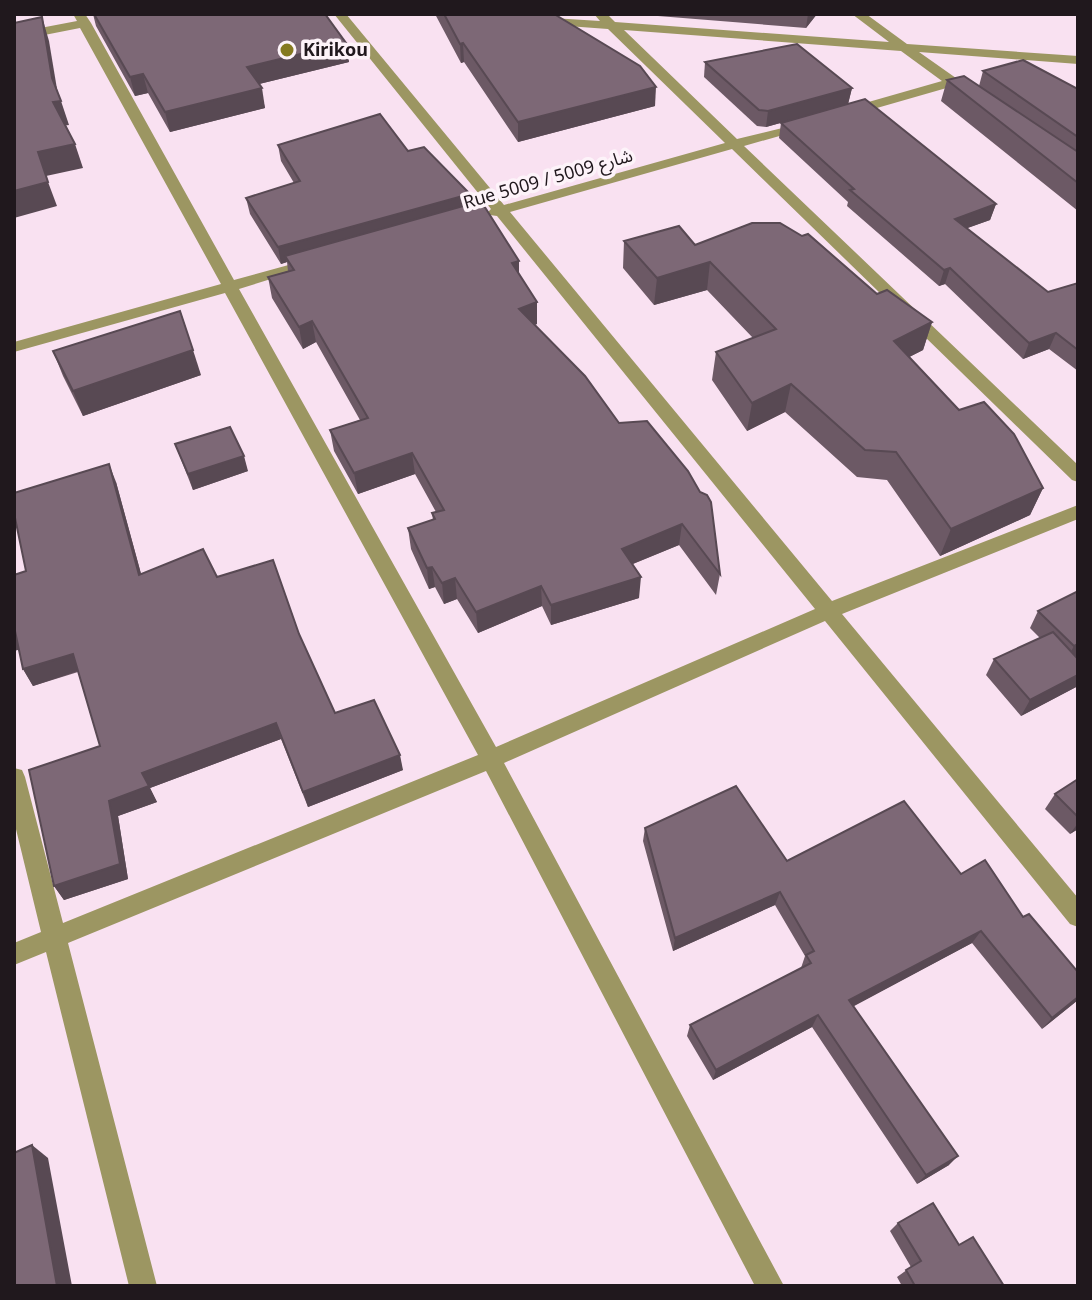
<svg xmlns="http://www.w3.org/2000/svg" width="1092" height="1300" viewBox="0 0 1092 1300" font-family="'Noto Sans','Noto Sans Arabic',sans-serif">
  <rect width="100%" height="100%" fill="#f9e1f1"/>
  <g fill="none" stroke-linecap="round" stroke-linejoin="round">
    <!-- minor -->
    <path fill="#9c9662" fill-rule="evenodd" d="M 73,14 L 85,14 L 91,23 L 234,280 L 314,258 L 322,263 L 239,289 L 496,747 L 815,609 L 497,216 L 490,215 L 488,212 L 491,209 L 334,14 L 346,14 L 504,205 L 725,143 L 608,29 L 540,24 L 536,23 L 536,17 L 600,21 L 594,14 L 607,14 L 615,22 L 889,42 L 852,14 L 866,14 L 907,44 L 1078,56 L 1078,64 L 919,52 L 963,83 L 963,89 L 950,87 L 849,116 L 844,115 L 844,109 L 942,81 L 901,51 L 624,30 L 737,139 L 811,121 L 811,127 L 744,146 L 1078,465 L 1078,482 L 1072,480 L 732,149 L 510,212 L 832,601 L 1078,505 L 1078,519 L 842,614 L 1078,898 L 1078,927 L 1070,924 L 825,621 L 504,763 L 784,1286 L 755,1286 L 486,771 L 68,943 L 157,1286 L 129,1286 L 46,952 L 14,965 L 14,943 L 41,932 L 14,821 L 14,768 L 22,770 L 25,777 L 63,923 L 478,755 L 225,293 L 14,352 L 14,342 L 221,284 L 80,28 L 14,41 L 14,33 L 77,21 Z"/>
  </g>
  <!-- wall -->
  <g fill="#6c5965">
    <path d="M 93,14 L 325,14 L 346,43 L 349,62 L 259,84 L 265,108 L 170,132 L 148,93 L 135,96 L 96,26 Z"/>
    <path d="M 435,14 L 554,14 L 655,106 L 518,142 L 464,62 L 461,63 Z"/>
    <path d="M 633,14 L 817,14 L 806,28 Z"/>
    <path d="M 705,62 L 852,88 L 848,104 L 766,127 L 757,126 L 704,77 Z"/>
    <path d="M 983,71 L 1078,89 L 1078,211 L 941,101 L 947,80 L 979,86 Z"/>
    <path d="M 781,123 L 996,204 L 990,220 L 967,228 L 1048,292 L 1078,283 L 1078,371 L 1049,349 L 1023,359 L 945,284 L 939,286 L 847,206 L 848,202 L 779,138 Z"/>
    <path d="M 278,145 L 408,151 L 471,204 L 537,302 L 537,324 L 534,325 L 720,574 L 716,595 L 679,545 L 633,564 L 639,598 L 551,625 L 542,606 L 478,633 L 457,599 L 444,604 L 435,587 L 429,589 L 411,549 L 408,528 L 433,520 L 432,513 L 436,512 L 415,474 L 358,494 L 334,451 L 330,430 L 360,420 L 316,342 L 303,349 L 272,298 L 268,277 L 288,271 L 287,262 L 281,264 L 250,214 L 246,198 L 294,183 L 281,161 Z"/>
    <path d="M 624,241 L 695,245 L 877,294 L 932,322 L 923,350 L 909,357 L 959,410 L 1043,488 L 1030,515 L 940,556 L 887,480 L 857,477 L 785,412 L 747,431 L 712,380 L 716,352 L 753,338 L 707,290 L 654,305 L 623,268 Z"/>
    <path d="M 53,351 L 201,375 L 83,416 L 63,376 Z"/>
    <path d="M 175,444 L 248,471 L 193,490 Z"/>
    <path d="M 116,482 L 141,574 L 217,577 L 299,634 L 335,713 L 403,770 L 308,807 L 281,739 L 150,788 L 157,802 L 118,816 L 128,879 L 64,900 L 54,886 L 100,746 L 78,672 L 33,686 L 23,669 L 19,649 L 14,651 L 14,575 L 26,571 Z"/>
    <path d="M 1078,591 L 1076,657 L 1078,659 L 1078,686 L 1021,716 L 986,675 L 994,659 L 1040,638 L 1030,628 L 1038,611 Z"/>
    <path d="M 1078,779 L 1078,829 L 1070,834 L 1045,809 L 1055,794 Z"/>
    <path d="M 645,828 L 787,861 L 961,874 L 1078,1000 L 1042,1029 L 972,943 L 853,1006 L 949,1165 L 917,1184 L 812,1027 L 713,1080 L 687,1036 L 690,1025 L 801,968 L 805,956 L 775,905 L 673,951 L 643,841 Z"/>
    <path d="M 898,1223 L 959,1245 L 1004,1286 L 902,1286 L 897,1277 L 911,1267 L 890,1231 Z"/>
  </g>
  <!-- shaded-wall -->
  <g fill="#584953">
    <path d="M 808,14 L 817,14 L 806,28 Z"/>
    <path d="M 42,17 L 49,41 L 59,101 L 52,78 Z"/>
    <path d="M 346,43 L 349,62 L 251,86 L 247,67 Z"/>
    <path d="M 463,43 L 464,62 L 461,63 L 460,44 Z"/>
    <path d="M 143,74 L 148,93 L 135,96 L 130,77 Z"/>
    <path d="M 656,87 L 655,106 L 518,142 L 518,122 Z"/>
    <path d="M 262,88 L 265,108 L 170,132 L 165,112 Z"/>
    <path d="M 852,88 L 848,104 L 766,127 L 768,111 Z"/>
    <path d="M 61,101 L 69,125 L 61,126 L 53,102 Z"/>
    <path d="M 75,144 L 83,168 L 46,176 L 38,152 Z"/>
    <path d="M 48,182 L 57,206 L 14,218 L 14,191 Z"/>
    <path d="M 470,194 L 471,210 L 285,256 L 287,262 L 281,264 L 278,247 Z"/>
    <path d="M 996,204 L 990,220 L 951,234 L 955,219 Z"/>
    <path d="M 519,261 L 519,282 L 512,263 Z"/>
    <path d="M 710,262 L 707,290 L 654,305 L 657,278 Z"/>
    <path d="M 950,268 L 945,284 L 939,286 L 944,270 Z"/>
    <path d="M 537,302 L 537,324 L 519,330 L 519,309 Z"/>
    <path d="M 312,321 L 316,342 L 303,349 L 299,327 Z"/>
    <path d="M 932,322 L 923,350 L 886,369 L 894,341 Z"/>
    <path d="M 1056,333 L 1049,349 L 1023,359 L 1029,343 Z"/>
    <path d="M 193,350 L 201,375 L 83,416 L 73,391 Z"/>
    <path d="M 791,384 L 785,412 L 747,431 L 752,403 Z"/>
    <path d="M 412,453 L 415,474 L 358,494 L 354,473 Z"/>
    <path d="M 244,456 L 248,471 L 193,490 L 188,474 Z"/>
    <path d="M 109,464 L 116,482 L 146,592 L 139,575 Z"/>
    <path d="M 1043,488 L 1030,515 L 940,556 L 951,529 Z"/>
    <path d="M 682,524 L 679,545 L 620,569 L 622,549 Z"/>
    <path d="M 432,567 L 435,587 L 429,589 L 427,568 Z"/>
    <path d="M 641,577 L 639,598 L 551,625 L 551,605 Z"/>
    <path d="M 455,578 L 457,599 L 444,604 L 442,583 Z"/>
    <path d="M 541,586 L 542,606 L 478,633 L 476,612 Z"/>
    <path d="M 14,631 L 15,631 L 25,648 L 14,651 Z"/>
    <path d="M 1078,644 L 1078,656 L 1065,662 L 1074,646 Z"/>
    <path d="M 73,654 L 81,670 L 33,686 L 23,669 Z"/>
    <path d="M 1078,675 L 1078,686 L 1021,716 L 1030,700 Z"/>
    <path d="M 276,723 L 281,739 L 150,788 L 157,802 L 118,816 L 128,879 L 64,900 L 54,886 L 109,801 L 142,773 Z"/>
    <path d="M 400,755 L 403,770 L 308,807 L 303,792 Z"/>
    <path d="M 1078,823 L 1078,829 L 1070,834 Z"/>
    <path d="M 780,892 L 775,905 L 673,951 L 675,938 Z"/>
    <path d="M 981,931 L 972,943 L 843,1012 L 849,1000 Z"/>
    <path d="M 1078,997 L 1078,1000 L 1042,1029 L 1052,1018 Z"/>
    <path d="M 818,1015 L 812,1027 L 713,1080 L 716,1070 Z"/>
    <path d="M 32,1145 L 48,1158 L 72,1286 L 57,1286 Z"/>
    <path d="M 958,1156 L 949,1165 L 917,1184 L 926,1175 Z"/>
  </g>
  <!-- building -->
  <g fill="#7d6876" stroke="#584953" stroke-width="2">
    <path d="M 94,14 L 325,14 L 346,43 L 247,67 L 262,88 L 165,112 L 143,74 L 130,77 Z"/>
    <path d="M 444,14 L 554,14 L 640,66 L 656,87 L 518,122 L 463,43 L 460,44 Z"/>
    <path d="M 42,17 L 52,78 L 61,101 L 53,102 L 75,144 L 38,152 L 48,182 L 14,191 L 14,23 Z"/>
    <path d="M 797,44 L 852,88 L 768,111 L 759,110 L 705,62 Z"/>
    <path d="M 1023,60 L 1078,89 L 1078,137 L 983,71 Z"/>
    <path d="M 964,76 L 1078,152 L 1078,183 L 947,80 Z"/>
    <path d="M 865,99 L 996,204 L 955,219 L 1048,292 L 1078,283 L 1078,350 L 1056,333 L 1029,343 L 950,268 L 944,270 L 850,190 L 854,189 L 781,123 Z"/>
    <path d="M 380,114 L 408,151 L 424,147 L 470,194 L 278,247 L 246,198 L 300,181 L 278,145 Z"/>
    <path d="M 481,201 L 519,261 L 512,263 L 537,302 L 519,309 L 585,376 L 619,423 L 647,421 L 688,471 L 700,492 L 707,495 L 711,502 L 720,574 L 682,524 L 622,549 L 641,577 L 551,605 L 541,586 L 476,612 L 455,578 L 442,583 L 432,567 L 427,568 L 408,528 L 435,519 L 432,513 L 444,510 L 412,453 L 354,473 L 330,430 L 368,418 L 312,321 L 299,327 L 268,277 L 294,270 L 285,256 Z"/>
    <path d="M 752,223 L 780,223 L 802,236 L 808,234 L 877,294 L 887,290 L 932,322 L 894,341 L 959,410 L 984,402 L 1014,434 L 1043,488 L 951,529 L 896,452 L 865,450 L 791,384 L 752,403 L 716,352 L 776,329 L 710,262 L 657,278 L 624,241 L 679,226 L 695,245 Z"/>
    <path d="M 180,311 L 193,350 L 73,391 L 53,351 Z"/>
    <path d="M 230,427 L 244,456 L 188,474 L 175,444 Z"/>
    <path d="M 109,464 L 139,575 L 203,549 L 217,577 L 273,560 L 299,634 L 335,713 L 374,700 L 400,755 L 303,792 L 276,723 L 142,773 L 149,786 L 109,801 L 120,864 L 54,886 L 29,770 L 100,746 L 73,654 L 23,669 L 15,631 L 14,631 L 14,575 L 26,571 L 14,513 L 14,493 Z"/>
    <path d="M 1078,591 L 1078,644 L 1074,646 L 1038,611 Z"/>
    <path d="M 1053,632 L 1078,659 L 1078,675 L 1030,700 L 994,659 Z"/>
    <path d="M 1078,779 L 1078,817 L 1055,794 Z"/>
    <path d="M 736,786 L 787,861 L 904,801 L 961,874 L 985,860 L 1023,917 L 1029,914 L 1078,972 L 1078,997 L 1052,1018 L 981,931 L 849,1000 L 958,1156 L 926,1175 L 818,1015 L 716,1070 L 690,1025 L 811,963 L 806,955 L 814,951 L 780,892 L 675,938 L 645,828 Z"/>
    <path d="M 32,1145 L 57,1286 L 14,1286 L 14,1153 Z"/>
    <path d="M 933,1203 L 959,1245 L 973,1237 L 1004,1286 L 915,1286 L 906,1270 L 921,1261 L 898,1223 Z"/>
  </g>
  <!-- markers -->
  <circle fill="#857a20" stroke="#fdf3f9" stroke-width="3" cx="287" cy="50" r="8"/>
  <g text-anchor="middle" stroke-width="7" stroke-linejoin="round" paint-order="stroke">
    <!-- far-poi labels -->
    <g font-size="18" font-weight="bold" fill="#20181d" stroke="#fdf3f9" text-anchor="start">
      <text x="303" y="56">Kirikou</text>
    </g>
    <!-- far-street labels -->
    <g font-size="18" fill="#20181d" stroke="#fdf3f9">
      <text transform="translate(548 179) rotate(-16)" y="6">Rue 5009 / شارع 5009</text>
    </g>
  </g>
  <!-- border -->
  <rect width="1092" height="1300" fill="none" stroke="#20181d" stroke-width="32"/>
</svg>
